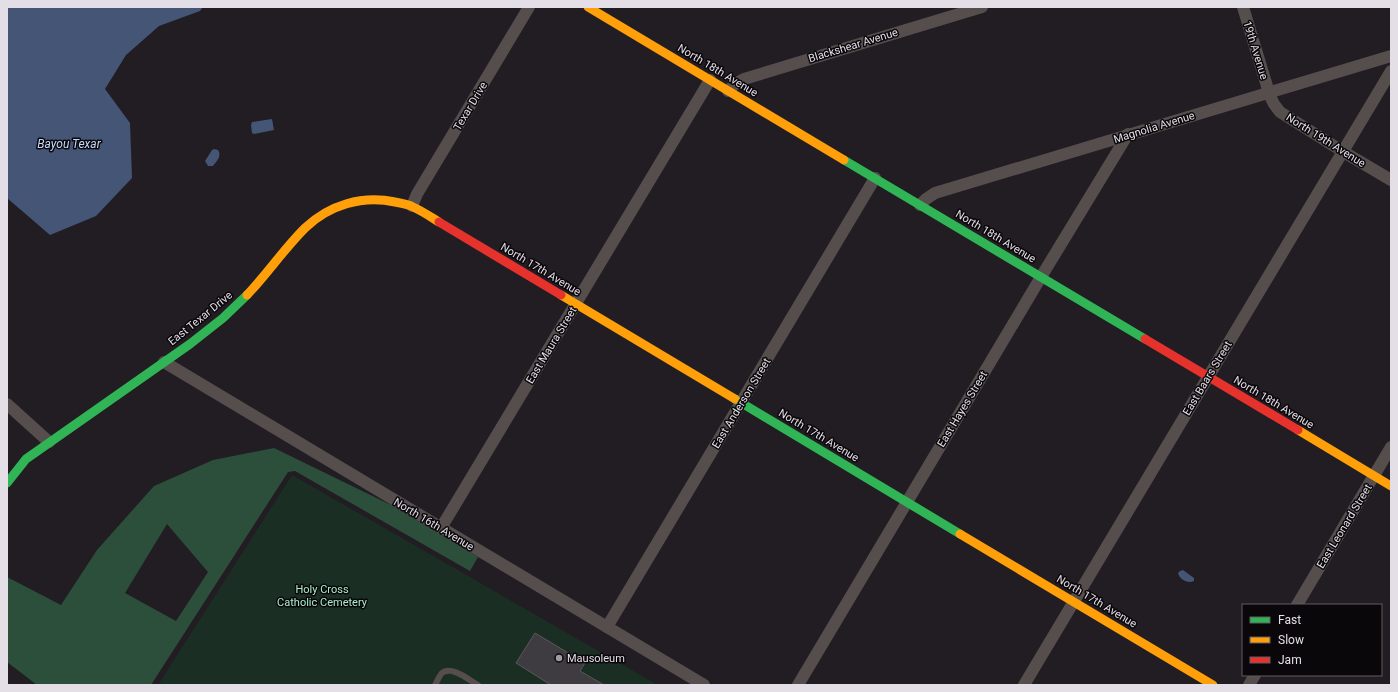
<svg xmlns="http://www.w3.org/2000/svg" width="1398" height="692" viewBox="0 0 1398 692" font-family="Roboto,sans-serif">
  <rect width="100%" height="100%" fill="#211d22"/>
  <!-- green -->
  <path fill="#1a2e23" d="M 292,475 L 658,685 L 158,685 Z"/>
  <!-- forest -->
  <path fill="#2c4f3c" fill-rule="evenodd" d="M 274,448 L 393,506 L 478,557 L 470,571 L 295,471 L 288,472 L 151,685 L 37,685 L 7,662 L 7,577 L 61,605 L 97,550 L 154,486 L 213,460 ZM 167,524 L 208,572 L 176,621 L 125,593 Z"/>
  <!-- water -->
  <g fill="#445575">
    <path d="M 7,7 L 203,7 L 200,11 L 159,26 L 126,55 L 105,89 L 130,123 L 132,178 L 96,216 L 50,235 L 7,198 Z"/>
    <path d="M 272,119 L 274,130 L 254,134 L 252,133 L 251,125 L 252,122 Z"/>
    <path d="M 214,149 L 218,150 C 222,156 217,161 213,166 L 208,166 L 205,161 L 212,150 Z"/>
    <path d="M 1183,570 L 1194,578 L 1194,581 C 1188,584 1180,580 1178,573 L 1180,571 Z"/>
  </g>
  <!-- building -->
  <path fill="#3f3c41" stroke="#5b575c" d="M 535,633 L 585,663 L 580,671 L 604,685 L 551,685 L 516,663 Z"/>
  <g fill="none" stroke-linecap="round" stroke-linejoin="round">
    <!-- lane -->
    <path stroke="#554e4d" stroke-width="6" d="M 435,685 C 437,682 439,676 442,673 C 451,665 469,680 478,685"/>
    <!-- street -->
    <g stroke="#554e4d" stroke-width="12">
      <path d="M 1243,7 L 1270,96 L 1274,104 L 1280,112 L 1342,151 L 1391,180"/>
      <path d="M 728,91 L 735,84 L 744,79 L 982,7"/>
      <path d="M 920,205 L 926,199 L 935,193 L 1391,56"/>
      <path d="M 412,206 L 417,194 L 529,7"/>
      <path d="M 164,362 L 704,685"/>
      <path d="M 7,404 L 49,442"/>
      <path d="M 441,528 L 710,80"/>
      <path d="M 1297,605 L 1391,447"/>
      <path d="M 607,627 L 875,178"/>
      <path d="M 798,685 L 1041,277 L 1128,134"/>
      <path d="M 1024,685 L 1391,71"/>
      <path d="M 1249,685 L 1255,675"/>
    </g>
    <!-- fast -->
    <g stroke="#30b455" stroke-width="9">
      <path d="M 844,160 L 1145,339"/>
      <path d="M 735,399 L 960,534"/>
      <path d="M 7,483 L 26,459 L 190,344 L 223,318 L 247,295"/>
    </g>
    <!-- slow -->
    <g stroke="#ff9f0a" stroke-width="9">
      <path d="M 588,7 L 844,160"/>
      <path d="M 247,295 C 267,274 284,249 305,228 C 329,205 362,195 395,202 C 401,203 408,204 413,207 C 422,211 431,217 439,222"/>
      <path d="M 561,295 L 735,399"/>
      <path d="M 1298,430 L 1391,486"/>
      <path d="M 960,534 L 1213,685"/>
    </g>
    <!-- jam -->
    <g stroke="#e5322d" stroke-width="9">
      <path d="M 439,222 L 561,295"/>
      <path d="M 1145,339 L 1298,430"/>
    </g>
  </g>
  <!-- markers -->
  <circle fill="#a09aa1" stroke="#0a070b" stroke-width="1.5" cx="559" cy="658" r="4"/>
  <g text-anchor="middle" stroke-width="3" stroke-linejoin="round" paint-order="stroke">
    <!-- street labels -->
    <g font-size="11" fill="#e4dee6" stroke="#0a070b">
      <text transform="translate(853 45) rotate(-17)" y="4">Blackshear Avenue</text>
      <text transform="translate(1256 50) rotate(73)" y="4">19th Avenue</text>
      <text transform="translate(718 70) rotate(31)" y="4">North 18th Avenue</text>
      <text transform="translate(470 106) rotate(-59)" y="4">Texar Drive</text>
      <text transform="translate(1154 127) rotate(-17)" y="4">Magnolia Avenue</text>
      <text transform="translate(1326 140) rotate(32)" y="4">North 19th Avenue</text>
      <text transform="translate(996 236) rotate(31)" y="4">North 18th Avenue</text>
      <text transform="translate(541 269) rotate(31)" y="4">North 17th Avenue</text>
      <text transform="translate(200 318) rotate(-39)" y="4">East Texar Drive</text>
      <text transform="translate(551 345) rotate(-59)" y="4">East Maura Street</text>
      <text transform="translate(1207 378) rotate(-59)" y="4">East Baars Street</text>
      <text transform="translate(1274 402) rotate(31)" y="4">North 18th Avenue</text>
      <text transform="translate(741 403) rotate(-59)" y="4">East Anderson Street</text>
      <text transform="translate(962 409) rotate(-59)" y="4">East Hayes Street</text>
      <text transform="translate(819 435) rotate(31)" y="4">North 17th Avenue</text>
      <text transform="translate(434 524) rotate(31)" y="4">North 16th Avenue</text>
      <text transform="translate(1344 526) rotate(-59)" y="4">East Leonard Street</text>
      <text transform="translate(1097 601) rotate(31)" y="4">North 17th Avenue</text>
    </g>
    <!-- park labels -->
    <g font-size="11" fill="#a9efc5" stroke="#0a070b">
      <text x="322" y="593">Holy Cross<tspan x="322" dy="13">Catholic Cemetery</tspan></text>
    </g>
    <!-- poi labels -->
    <g font-size="11" fill="#e4dee6" stroke="#0a070b" text-anchor="start">
      <text x="567" y="662">Mausoleum</text>
    </g>
    <!-- water labels -->
    <g font-size="12" font-style="italic" fill="#c4dafd" stroke="#0a070b">
      <text x="69" y="148">Bayou Texar</text>
    </g>
  </g>
  <!-- border -->
  <rect width="1398" height="692" fill="none" stroke="#e4dee6" stroke-width="16"/>
  <!-- legend -->
  <rect x="1242" y="604" width="140" height="72" fill="#0a070b" stroke="#615d63"/>
  <rect x="1250" y="617" width="20" height="6" fill="#30b455" stroke="#615d63"/>
  <text x="1278" y="624" font-size="12" fill="#e4dee6">Fast</text>
  <rect x="1250" y="637" width="20" height="6" fill="#ff9f0a" stroke="#615d63"/>
  <text x="1278" y="644" font-size="12" fill="#e4dee6">Slow</text>
  <rect x="1250" y="657" width="20" height="6" fill="#e5322d" stroke="#615d63"/>
  <text x="1278" y="664" font-size="12" fill="#e4dee6">Jam</text>
</svg>
